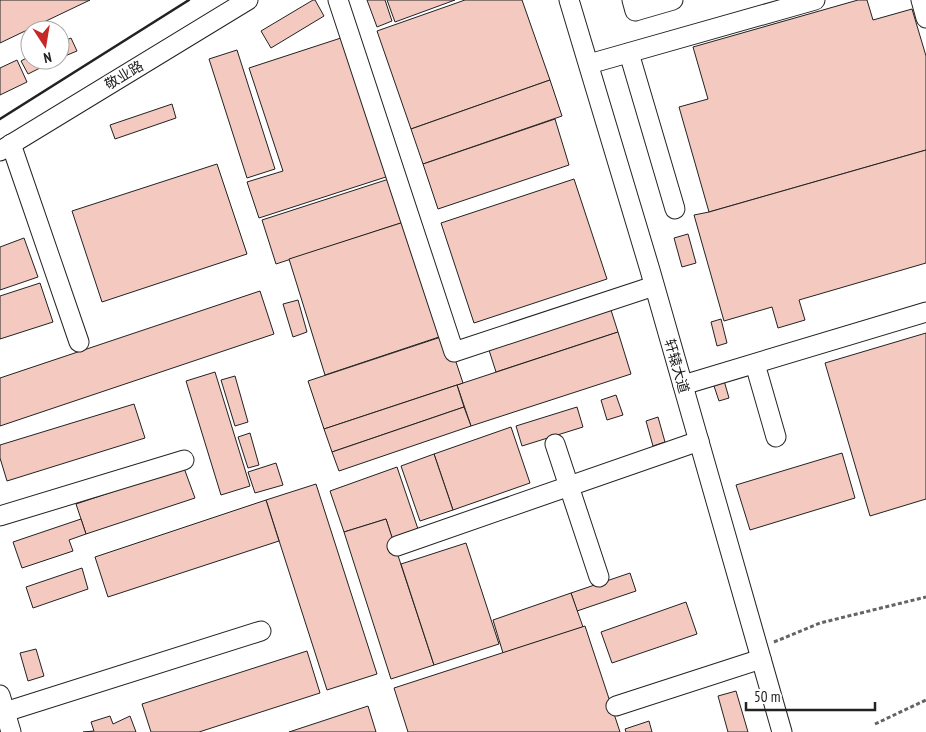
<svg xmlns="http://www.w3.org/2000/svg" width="926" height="732" viewBox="0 0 926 732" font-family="'PT Sans Narrow','Noto Sans SC',sans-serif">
  <rect width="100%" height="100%" fill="#fff"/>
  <!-- building -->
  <g fill="#f3c9c0" stroke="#222">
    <path d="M 0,0 L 90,0 L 0,43 Z"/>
    <path d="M 313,0 L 315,0 L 324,16 L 271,48 L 261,31 Z"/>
    <path d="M 367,0 L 385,0 L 392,21 L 377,27 Z"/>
    <path d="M 387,0 L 455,0 L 395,22 Z"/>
    <path d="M 465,0 L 522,0 L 550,80 L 411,129 L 377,31 Z"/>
    <path d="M 858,0 L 867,0 L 873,20 L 912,9 L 926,56 L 926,150 L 709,212 L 679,107 L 708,99 L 693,47 Z"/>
    <path d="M 347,36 L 392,175 L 259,218 L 247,182 L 283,171 L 249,68 Z"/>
    <path d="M 71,38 L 77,51 L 60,58 L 60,43 Z"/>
    <path d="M 237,50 L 275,169 L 247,178 L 209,59 Z"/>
    <path d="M 30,56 L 30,60 L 39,60 L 42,67 L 28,74 L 21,61 Z"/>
    <path d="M 17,60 L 27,82 L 0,95 L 0,68 Z"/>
    <path d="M 550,80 L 562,116 L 423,164 L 411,129 Z"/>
    <path d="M 172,104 L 176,118 L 115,139 L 110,125 Z"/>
    <path d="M 555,119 L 569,165 L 438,209 L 423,164 Z"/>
    <path d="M 926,150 L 926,263 L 799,300 L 805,320 L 778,328 L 772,307 L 724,321 L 694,215 L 709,212 Z"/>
    <path d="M 217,164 L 247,254 L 102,302 L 72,211 Z"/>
    <path d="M 392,178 L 407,221 L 276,264 L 262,220 Z"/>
    <path d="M 574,179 L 607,279 L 474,323 L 441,223 Z"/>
    <path d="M 407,221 L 445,335 L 325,375 L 289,259 Z"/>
    <path d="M 688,234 L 696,263 L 682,267 L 674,238 Z"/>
    <path d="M 24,238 L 38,277 L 0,290 L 0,247 Z"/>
    <path d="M 40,283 L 53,322 L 0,339 L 0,296 Z"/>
    <path d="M 260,291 L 274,334 L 0,426 L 0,378 Z"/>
    <path d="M 298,300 L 307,332 L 293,337 L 283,304 Z"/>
    <path d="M 610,307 L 618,332 L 496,372 L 488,347 Z"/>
    <path d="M 721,319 L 727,343 L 717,346 L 711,322 Z"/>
    <path d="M 618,332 L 631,374 L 471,426 L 457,385 Z"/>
    <path d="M 926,333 L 926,499 L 870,516 L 825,363 Z"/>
    <path d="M 447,335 L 463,383 L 324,429 L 308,381 Z"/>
    <path d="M 215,372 L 250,486 L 221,495 L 186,381 Z"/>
    <path d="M 235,376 L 248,422 L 235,426 L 221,380 Z"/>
    <path d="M 723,377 L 729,398 L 719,401 L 712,380 Z"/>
    <path d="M 457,385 L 464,407 L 332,452 L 324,429 Z"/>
    <path d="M 616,395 L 623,415 L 607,420 L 601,400 Z"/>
    <path d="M 134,404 L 145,438 L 7,481 L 0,458 L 0,445 Z"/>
    <path d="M 464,407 L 471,426 L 339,471 L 332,452 Z"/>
    <path d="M 577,407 L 583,427 L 522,446 L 516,426 Z"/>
    <path d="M 658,417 L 665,442 L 653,446 L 646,421 Z"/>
    <path d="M 511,427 L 530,483 L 453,510 L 434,454 Z"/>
    <path d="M 250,433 L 259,465 L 248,468 L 238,437 Z"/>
    <path d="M 842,453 L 855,498 L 750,530 L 736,485 Z"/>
    <path d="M 434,454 L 453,510 L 420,521 L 401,466 Z"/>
    <path d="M 276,463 L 283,485 L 255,493 L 248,472 Z"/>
    <path d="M 397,467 L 418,529 L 392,538 L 386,519 L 344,532 L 330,491 Z"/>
    <path d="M 184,468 L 195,498 L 86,534 L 76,504 Z"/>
    <path d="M 316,484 L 377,674 L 327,690 L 266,500 Z"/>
    <path d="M 266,500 L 279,541 L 108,597 L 95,557 Z"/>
    <path d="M 81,519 L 86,534 L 69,540 L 73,551 L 22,568 L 13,542 Z"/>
    <path d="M 386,519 L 434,665 L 391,679 L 344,532 Z"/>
    <path d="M 466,543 L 499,644 L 434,665 L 401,564 Z"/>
    <path d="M 82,568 L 88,589 L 33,608 L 26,587 Z"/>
    <path d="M 630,573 L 636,591 L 577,611 L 571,593 Z"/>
    <path d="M 571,593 L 583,627 L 503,653 L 493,620 Z"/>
    <path d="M 686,602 L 697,634 L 612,663 L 601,632 Z"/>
    <path d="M 585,626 L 620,732 L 408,732 L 394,688 Z"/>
    <path d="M 36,649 L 44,676 L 28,681 L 20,653 Z"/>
    <path d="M 307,651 L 320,693 L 199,732 L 151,732 L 142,704 Z"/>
    <path d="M 736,691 L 748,732 L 728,732 L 718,696 Z"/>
    <path d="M 368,706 L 376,732 L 289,732 Z"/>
    <path d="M 110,716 L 113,724 L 130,716 L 136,732 L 83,732 L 94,731 L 91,722 Z"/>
    <path d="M 649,721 L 652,732 L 626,732 L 625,729 Z"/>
  </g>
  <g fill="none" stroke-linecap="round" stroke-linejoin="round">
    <!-- minor casing -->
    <g stroke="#222" stroke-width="21">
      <g id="minor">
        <path d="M 338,0 L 454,352 L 654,286"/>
        <path d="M 569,0 L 650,270 L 782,732"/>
        <path d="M 632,0 L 635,11 L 673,0"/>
        <path d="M 921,0 L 926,18"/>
        <path d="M 629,53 L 675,209"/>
        <path d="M 589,64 L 815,0"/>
        <path d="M 11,144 L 79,342"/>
        <path d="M 0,151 L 248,0"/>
        <path d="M 755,364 L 776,437"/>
        <path d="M 683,385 L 926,312"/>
        <path d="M 555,444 L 599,577"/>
        <path d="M 0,516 L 184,460"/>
        <path d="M 397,546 L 699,441"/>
        <path d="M 0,695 L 11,732"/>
        <path d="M 616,706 L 761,659"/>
        <path d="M 5,712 L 261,631"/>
      </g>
    </g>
    <!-- path -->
    <g stroke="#646464" stroke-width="3" stroke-dasharray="4 2.5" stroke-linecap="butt">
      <path d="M 774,642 L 820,623 L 926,597"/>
      <path d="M 875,724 L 926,700"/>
    </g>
    <!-- minor -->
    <use href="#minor" stroke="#fff" stroke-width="19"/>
    <!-- wall -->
    <path stroke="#222" stroke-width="2.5" d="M 0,119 L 189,0"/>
  </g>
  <g text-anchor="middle" stroke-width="4" stroke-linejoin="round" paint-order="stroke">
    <!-- street labels -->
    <g font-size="14" fill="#222" stroke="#fff">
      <text transform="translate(124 75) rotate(-31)" y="5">敬业路</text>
      <text transform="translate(677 366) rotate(74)" y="5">轩辕大道</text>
    </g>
  </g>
  <!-- north arrow -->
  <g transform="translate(45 45) rotate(168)"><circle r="24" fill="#ffffff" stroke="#a7a7a7"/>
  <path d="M0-4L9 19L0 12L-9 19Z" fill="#c62828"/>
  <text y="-8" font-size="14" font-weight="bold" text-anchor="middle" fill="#222222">N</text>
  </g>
  <!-- scale -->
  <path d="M746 702v8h129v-8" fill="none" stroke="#222222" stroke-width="2.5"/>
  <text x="754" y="702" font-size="15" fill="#222222" stroke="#ffffff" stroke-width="4" paint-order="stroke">50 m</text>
</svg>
